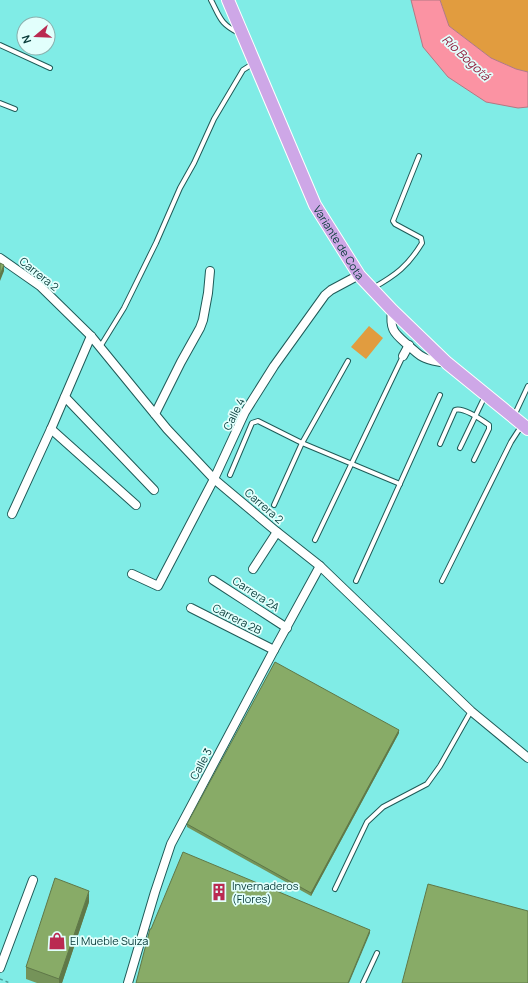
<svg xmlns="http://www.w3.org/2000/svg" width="528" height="983" viewBox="0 0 528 983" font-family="Manrope,sans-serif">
  <rect width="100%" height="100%" fill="#80ece6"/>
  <!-- green -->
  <g fill="#e19c3f">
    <path d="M 440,0 L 528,0 L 528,72 L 516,69 L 491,58 L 449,26 Z"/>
    <path d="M 369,326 L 383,338 L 366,359 L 351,347 Z"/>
  </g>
  <!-- water -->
  <path fill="#fb93a3" stroke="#b27883" d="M 411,0 L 440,0 L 449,26 L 491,58 L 516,69 L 528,72 L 528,107 L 518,108 L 486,102 L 448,77 L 423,47 Z"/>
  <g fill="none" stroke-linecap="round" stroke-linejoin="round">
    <!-- service casing -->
    <g stroke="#1f5b58" stroke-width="6">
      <g id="service">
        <path d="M 211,0 C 220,17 220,24 239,33"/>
        <path d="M 0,45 L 50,68"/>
        <path d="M 0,103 L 15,109"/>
        <path d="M 373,288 C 396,275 408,266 422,243 L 421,238 L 395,224 L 393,221 L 419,156"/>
        <path d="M 100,347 L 124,308 L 156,243 L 180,188 L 194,163 L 214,119 L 243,70 L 254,63"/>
        <path d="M 514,416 L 528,386"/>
        <path d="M 440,444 L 455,410 C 463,407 482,420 489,425 L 489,429 L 474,460"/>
        <path d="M 460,448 L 485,396"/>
        <path d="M 230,475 L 252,423 L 258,421 L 302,443 L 400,484"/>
        <path d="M 274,505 L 302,443 L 348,361"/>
        <path d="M 315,540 L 403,356"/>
        <path d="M 356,581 L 440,395"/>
        <path d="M 442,581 L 511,442 L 522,425"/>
        <path d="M 335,889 L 367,822 L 383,807 L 427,784 L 440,766 L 471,711"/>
        <path d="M 363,983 L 377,953"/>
      </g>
    </g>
    <!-- minor casing -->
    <g stroke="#1f5b58" stroke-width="10">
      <g id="minor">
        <path d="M 0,258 L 40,286 L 91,336 L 167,429 L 214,479 L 277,532 L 320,566 L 471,711 L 528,758"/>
        <path d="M 392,310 C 389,332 396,334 410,347 C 415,351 419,356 425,358 C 431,361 439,362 447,363"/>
        <path d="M 403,356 L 409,345"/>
        <path d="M 65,397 L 154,490"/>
        <path d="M 155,414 L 181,362 L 200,328 L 203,320 L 208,293 L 210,271"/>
        <path d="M 51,429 L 136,505"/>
        <path d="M 12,514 L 51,429 L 91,336"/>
        <path d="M 253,569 L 277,532"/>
        <path d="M 132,574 L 158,586 L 214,479 L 245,412 L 274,366 L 325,295 L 331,290 L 359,275"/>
        <path d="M 213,580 L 287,628"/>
        <path d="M 191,608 L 274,650"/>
        <path d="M 0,968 L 33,880"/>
        <path d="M 128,983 L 155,892 L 171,844 L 274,650 L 320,566"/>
      </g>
    </g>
    <!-- primary casing -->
    <g stroke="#fff" stroke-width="14">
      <g id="primary">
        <path id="s1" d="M 228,0 L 315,205 L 359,275 L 392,310 L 447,363 L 528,429"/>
      </g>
    </g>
    <!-- path -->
    <path stroke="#4a9d98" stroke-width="1.5" stroke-dasharray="3 3" stroke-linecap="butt" d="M 0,979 L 10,983"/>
    <!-- service -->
    <use href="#service" stroke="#fff" stroke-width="4"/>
    <!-- minor -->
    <use href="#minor" stroke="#fff" stroke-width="8"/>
    <!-- primary -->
    <use href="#primary" stroke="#cea7e7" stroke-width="12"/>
  </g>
  <!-- wall -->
  <g fill="#759359">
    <path d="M 399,733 L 311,896 L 187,827 L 187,824 Z"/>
    <path d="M 89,902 L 62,983 L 37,983 L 26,979 L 26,967 Z"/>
  </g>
  <!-- shaded-wall -->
  <g fill="#5f7848">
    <path d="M 4,265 L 4,271 L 0,281 L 0,275 Z"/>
    <path d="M 399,730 L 399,733 L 311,896 L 311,893 Z"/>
    <path d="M 89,891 L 89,902 L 62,983 L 59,983 L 59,979 Z"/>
    <path d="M 370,930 L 370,933 L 349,983 L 348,983 Z"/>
  </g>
  <!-- building -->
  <g fill="#88ab67" stroke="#5f7848">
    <path d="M 0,263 L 4,265 L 0,275 Z"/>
    <path d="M 275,662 L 399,730 L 311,893 L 187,824 Z"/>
    <path d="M 183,852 L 370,930 L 348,983 L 136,983 L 150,929 L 151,929 Z"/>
    <path d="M 55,878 L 89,891 L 59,979 L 26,967 Z"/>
    <path d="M 428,884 L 528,911 L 528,983 L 402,983 Z"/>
  </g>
  <!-- icons -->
  <defs>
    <g id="building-bare" transform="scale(1.38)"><path d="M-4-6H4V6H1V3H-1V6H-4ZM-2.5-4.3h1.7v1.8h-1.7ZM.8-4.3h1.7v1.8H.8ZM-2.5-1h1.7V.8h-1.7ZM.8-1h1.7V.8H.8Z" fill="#ba2a51" stroke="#e2fffc" stroke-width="2.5" paint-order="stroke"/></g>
    <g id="shop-bare" transform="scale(1.38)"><path d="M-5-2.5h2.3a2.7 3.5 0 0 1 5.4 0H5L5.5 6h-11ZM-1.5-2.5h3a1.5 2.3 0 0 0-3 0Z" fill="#ba2a51" stroke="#e2fffc" stroke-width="2.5" paint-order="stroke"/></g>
  </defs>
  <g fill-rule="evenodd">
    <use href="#building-bare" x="219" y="892"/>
    <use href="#shop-bare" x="57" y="941"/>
  </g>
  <g text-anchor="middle" stroke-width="3.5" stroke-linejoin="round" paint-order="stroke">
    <!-- street labels -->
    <g font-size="11" fill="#073a38" stroke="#e2fffc">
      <text dy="4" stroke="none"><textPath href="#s1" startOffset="267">Variante de Cota</textPath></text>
      <text transform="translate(39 274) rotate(39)" y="4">Carrera 2</text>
      <text transform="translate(234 414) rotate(-64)" y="4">Calle 4</text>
      <text transform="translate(264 506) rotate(41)" y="4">Carrera 2</text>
      <text transform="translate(256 594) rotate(33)" y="4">Carrera 2A</text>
      <text transform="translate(237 619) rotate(27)" y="4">Carrera 2B</text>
      <text transform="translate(201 764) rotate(-62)" y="4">Calle 3</text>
    </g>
    <!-- poi labels -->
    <g font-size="11" fill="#073a38" stroke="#e2fffc" text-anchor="start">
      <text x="232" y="890">Invernaderos<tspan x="232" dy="13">(Flores)</tspan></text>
      <text x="70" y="945">El Mueble Suiza</text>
    </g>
    <!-- water labels -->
    <g font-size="12" font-style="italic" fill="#93203f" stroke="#e2fffc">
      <text transform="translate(466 58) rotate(43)" y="4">Río Bogotá</text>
    </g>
  </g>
  <!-- north arrow -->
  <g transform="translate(36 36) rotate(251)"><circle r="19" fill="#e2fffc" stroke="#8ab0ae"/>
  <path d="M0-3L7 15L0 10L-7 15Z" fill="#ba2a51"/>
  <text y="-6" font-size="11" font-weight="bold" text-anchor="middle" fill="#073a38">N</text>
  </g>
</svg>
